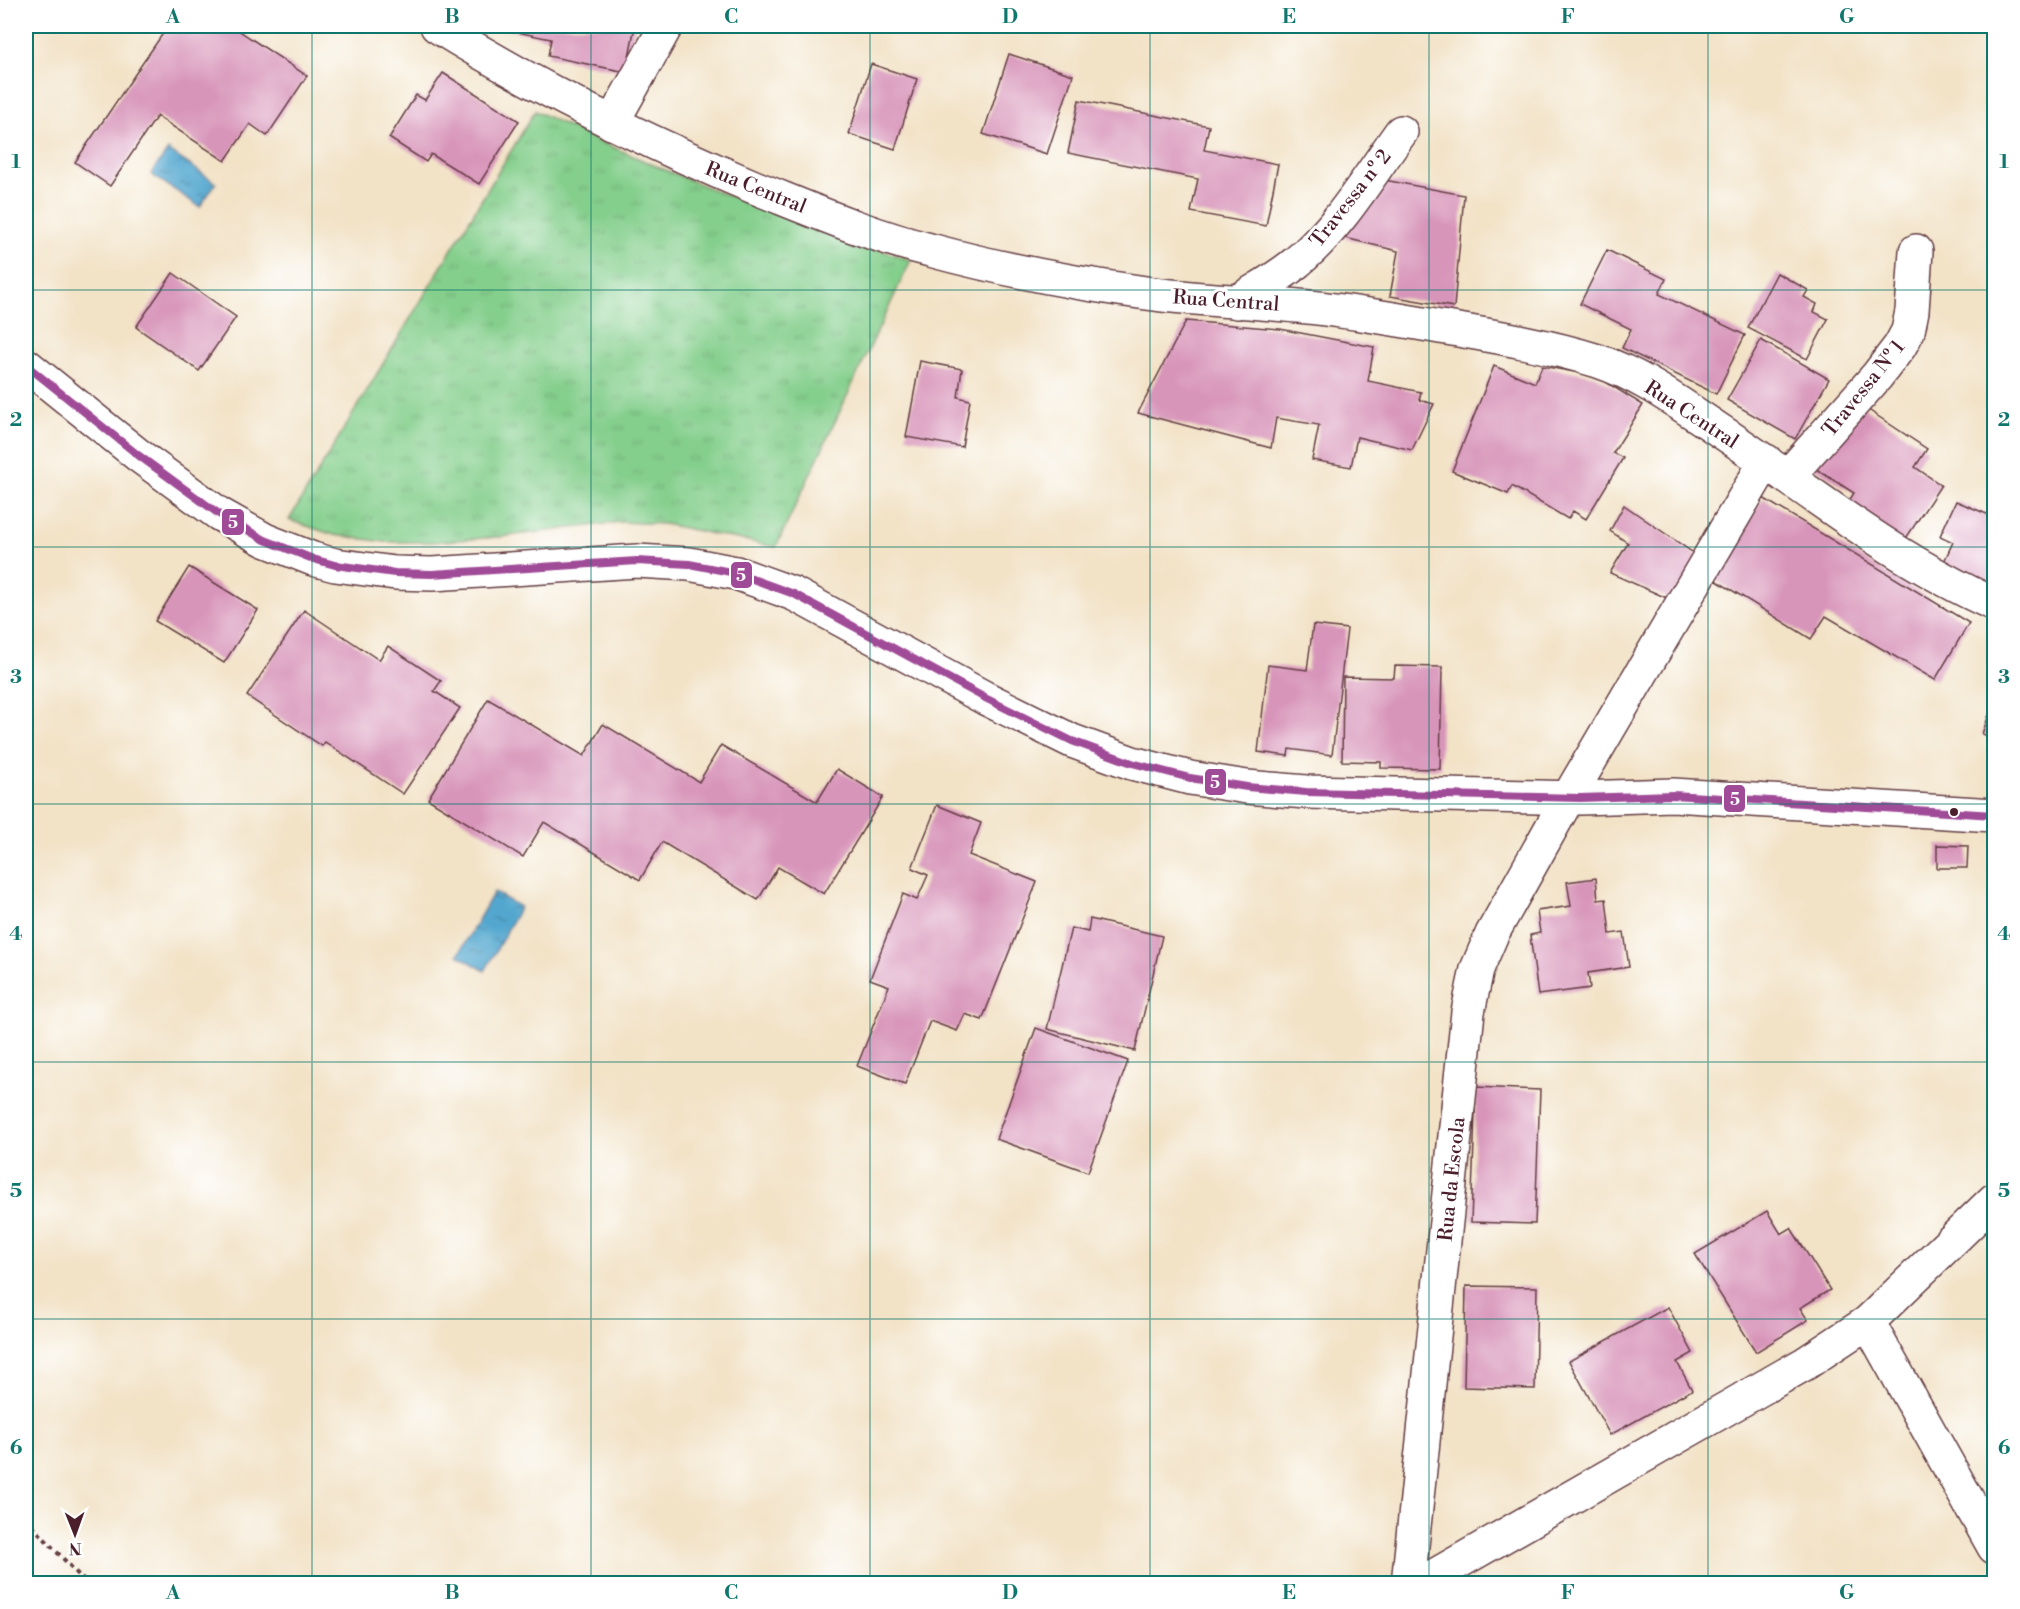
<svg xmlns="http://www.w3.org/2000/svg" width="2020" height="1609" viewBox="0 0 2020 1609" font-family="'Libre Bodoni',serif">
  <defs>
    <pattern id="grass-tufts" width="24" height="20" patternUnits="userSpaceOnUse" patternTransform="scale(1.5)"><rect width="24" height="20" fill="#84cf8c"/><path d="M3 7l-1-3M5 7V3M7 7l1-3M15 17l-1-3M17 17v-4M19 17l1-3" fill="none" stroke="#74b179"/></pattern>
    <pattern id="water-ripples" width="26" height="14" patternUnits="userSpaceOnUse" patternTransform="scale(1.5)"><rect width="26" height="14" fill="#53a7cf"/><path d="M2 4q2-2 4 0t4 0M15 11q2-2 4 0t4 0" fill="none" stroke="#4787a8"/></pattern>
  </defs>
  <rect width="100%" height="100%" fill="#fff"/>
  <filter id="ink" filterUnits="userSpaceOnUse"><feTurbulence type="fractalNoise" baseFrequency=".0167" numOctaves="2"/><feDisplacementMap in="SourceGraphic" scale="12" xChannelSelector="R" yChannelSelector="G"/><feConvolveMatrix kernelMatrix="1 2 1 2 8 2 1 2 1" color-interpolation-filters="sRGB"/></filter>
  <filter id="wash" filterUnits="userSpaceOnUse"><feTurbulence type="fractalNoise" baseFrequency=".008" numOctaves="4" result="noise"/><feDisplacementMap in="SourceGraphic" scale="24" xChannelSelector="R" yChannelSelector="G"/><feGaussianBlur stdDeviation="1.35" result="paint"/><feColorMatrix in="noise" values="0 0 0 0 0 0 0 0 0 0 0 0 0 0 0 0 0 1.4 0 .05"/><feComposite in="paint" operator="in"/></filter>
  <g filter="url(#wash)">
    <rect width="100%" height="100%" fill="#f2e2c6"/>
    <!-- grass -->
    <path fill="url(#grass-tufts)" stroke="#67775c" stroke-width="1.5" d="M 535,111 C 657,170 782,220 911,260 L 776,547 L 664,524 L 620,522 L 499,537 L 432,542 L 385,542 L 334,535 L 289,520 Z"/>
    <!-- water -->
    <g fill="url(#water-ripples)" stroke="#4e637d" stroke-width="1.5">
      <path d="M 168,150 L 216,183 L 200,207 L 151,174 Z"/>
      <path d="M 494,892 L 520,907 L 485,971 L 458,955 Z"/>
    </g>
    <g id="blocks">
      <!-- building -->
      <g fill="#d895ba">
        <path d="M 168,26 L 232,26 L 307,76 L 267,136 L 250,124 L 225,161 L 157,116 L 110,186 L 75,162 Z"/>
        <path d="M 488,26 L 635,26 L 626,72 L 548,56 L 551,39 Z"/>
        <path d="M 1009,54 L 1073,75 L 1047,154 L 983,134 Z"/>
        <path d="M 871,64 L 917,79 L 895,149 L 849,134 Z"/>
        <path d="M 443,73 L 519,121 L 479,184 L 431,154 L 426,162 L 389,138 L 416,95 L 425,100 Z"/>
        <path d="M 1079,100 L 1209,126 L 1204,150 L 1278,164 L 1266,226 L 1191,212 L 1198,179 L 1068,153 Z"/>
        <path d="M 1379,179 L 1464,195 L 1454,307 L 1390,296 L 1398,251 L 1341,237 Z"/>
        <path d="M 1607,250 L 1666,279 L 1659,294 L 1745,335 L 1716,394 L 1622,348 L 1631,329 L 1580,304 Z"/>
        <path d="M 173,273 L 236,317 L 199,371 L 136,327 Z"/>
        <path d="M 1777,273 L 1808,290 L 1804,297 L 1817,304 L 1814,312 L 1828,319 L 1807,359 L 1748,328 Z"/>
        <path d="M 1186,321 L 1280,329 L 1374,347 L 1368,381 L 1421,392 L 1419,400 L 1434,404 L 1412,450 L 1357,437 L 1351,467 L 1312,460 L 1319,425 L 1276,418 L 1271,448 L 1138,413 Z"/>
        <path d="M 1761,340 L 1829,379 L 1795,439 L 1727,400 Z"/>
        <path d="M 920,361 L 962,369 L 958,397 L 970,400 L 962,447 L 906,437 Z"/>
        <path d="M 1494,366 L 1535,383 L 1542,366 L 1596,376 L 1643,405 L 1613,453 L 1623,458 L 1586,519 L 1573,511 L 1568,519 L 1512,486 L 1508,494 L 1452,471 Z"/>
        <path d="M 1861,405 L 1927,449 L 1915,467 L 1941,485 L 1901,546 L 1844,509 L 1854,493 L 1810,465 Z"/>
        <path d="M 1763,498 L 1969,623 L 1935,680 L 1826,616 L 1811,639 L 1712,578 Z"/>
        <path d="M 1956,501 L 1994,517 L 1994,588 L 1942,566 L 1953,542 L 1940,536 Z"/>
        <path d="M 1624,505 L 1702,559 L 1678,603 L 1610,573 L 1628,543 L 1610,531 Z"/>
        <path d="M 189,567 L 258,610 L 224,663 L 155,621 Z"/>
        <path d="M 304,610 L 379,660 L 388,646 L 441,681 L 434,691 L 460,708 L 403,794 L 325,742 L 322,746 L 247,696 Z"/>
        <path d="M 1313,625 L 1347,629 L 1332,755 L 1289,749 L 1288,756 L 1258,752 L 1268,665 L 1307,670 Z"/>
        <path d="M 1395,666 L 1442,667 L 1440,769 L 1381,768 L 1381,762 L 1342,761 L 1343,677 L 1394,678 Z"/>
        <path d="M 488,699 L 584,756 L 603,724 L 699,782 L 721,745 L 817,802 L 837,769 L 883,797 L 824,894 L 778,867 L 758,900 L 662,842 L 640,880 L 544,822 L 523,857 L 428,799 Z"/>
        <path d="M 1989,715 L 1994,717 L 1994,738 L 1982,734 Z"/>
        <path d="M 937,805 L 981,823 L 969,855 L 1037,882 L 982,1020 L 965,1014 L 957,1031 L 930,1021 L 905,1084 L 857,1066 L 889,986 L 870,979 L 903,894 L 917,900 L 928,875 L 912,868 Z"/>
        <path d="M 1937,845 L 1968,846 L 1967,868 L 1937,868 Z"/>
        <path d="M 1596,878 L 1598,900 L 1606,899 L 1610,934 L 1624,932 L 1629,967 L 1588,973 L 1590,988 L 1538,995 L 1530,935 L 1540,933 L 1537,911 L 1571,906 L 1567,882 Z"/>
        <path d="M 1090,919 L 1162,936 L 1135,1051 L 1047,1029 L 1071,928 L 1088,932 Z"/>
        <path d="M 1036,1028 L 1128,1061 L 1088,1172 L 996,1139 Z"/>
        <path d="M 1476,1087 L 1540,1090 L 1535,1224 L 1471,1222 Z"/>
        <path d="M 1767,1211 L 1781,1234 L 1791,1228 L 1830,1290 L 1800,1308 L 1808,1320 L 1756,1352 L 1695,1254 Z"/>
        <path d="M 1466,1286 L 1537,1287 L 1535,1389 L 1464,1387 Z"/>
        <path d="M 1668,1307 L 1693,1353 L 1677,1362 L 1692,1390 L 1610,1435 L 1569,1361 Z"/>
      </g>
    </g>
  </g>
  <g filter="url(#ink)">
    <use href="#blocks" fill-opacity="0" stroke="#633c42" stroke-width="1.5"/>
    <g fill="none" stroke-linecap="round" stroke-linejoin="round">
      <!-- minor casing -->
      <g stroke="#633c42" stroke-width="36">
        <g id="minor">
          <path d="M 437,26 C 538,89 645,141 754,187 C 812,210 869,235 930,250 C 1000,269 1073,283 1146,293 C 1196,300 1247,301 1298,306 C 1346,310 1393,319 1440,327 C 1493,336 1547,345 1598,361 C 1643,376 1683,406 1722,432 C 1812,492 1895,560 1994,604"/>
          <path d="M 612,123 L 666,26"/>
          <path d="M 1237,302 C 1257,289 1280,277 1298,261 C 1340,226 1369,176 1401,132"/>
          <path d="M 26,365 L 138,455 L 219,514 L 265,540 L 313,559 L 335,565 L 395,573 L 432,574 L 637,561 L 689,564 L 736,573 L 794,594 L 985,698 L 1072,741 L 1132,763 L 1190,778 L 1247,787 L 1306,792 L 1580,798 L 1673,795 L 1994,815"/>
          <path d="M 1787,477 L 1877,376 L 1900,346 L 1908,331 L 1912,311 L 1916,251"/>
          <path d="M 1868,1322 L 1994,1547"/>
          <path d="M 1408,1584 L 1468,1012 L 1477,969 L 1492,934 L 1568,798 L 1766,461"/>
          <path d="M 1420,1584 L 1806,1363 L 1868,1322 L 1994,1200"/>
        </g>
      </g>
      <!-- path -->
      <path stroke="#633c42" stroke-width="4" stroke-dasharray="4.5 4.5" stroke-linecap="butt" d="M 26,1519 L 87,1584"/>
      <!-- minor -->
      <use href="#minor" stroke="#fff" stroke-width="33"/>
      <!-- bus-1 casing -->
      <g stroke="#fff" stroke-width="12">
        <path id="bus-1" d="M 26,365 L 138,455 L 219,514 L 265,540 L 313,559 L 335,565 L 395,573 L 432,574 L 637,561 L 689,564 L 736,573 L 794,594 L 985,698 L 1072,741 L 1132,763 L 1190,778 L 1247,787 L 1306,792 L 1580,798 L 1673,795 L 1994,815"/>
      </g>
      <!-- bus-1 -->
      <use href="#bus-1" stroke="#a04b97" stroke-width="8"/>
    </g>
  </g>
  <!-- grid -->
  <path fill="none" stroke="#0f766e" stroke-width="1.5" stroke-opacity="0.55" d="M 312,26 L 312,1584M 591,26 L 591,1584M 870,26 L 870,1584M 1150,26 L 1150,1584M 1429,26 L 1429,1584M 1708,26 L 1708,1584M 26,290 L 1994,290M 26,547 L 1994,547M 26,804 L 1994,804M 26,1062 L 1994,1062M 26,1319 L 1994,1319"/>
  <!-- markers -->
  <circle fill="#4a1f2b" stroke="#fff" stroke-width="2" cx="1954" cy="812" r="5"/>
  <g text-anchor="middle" stroke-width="6" stroke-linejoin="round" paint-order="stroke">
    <!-- street labels -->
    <g font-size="20" fill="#4a1f2b" stroke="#fff">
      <text transform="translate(756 187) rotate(22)" y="7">Rua Central</text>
      <text transform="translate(1350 198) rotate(-52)" y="7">Travessa nº 2</text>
      <text transform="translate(1226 300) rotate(4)" y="7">Rua Central</text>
      <text transform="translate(1863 388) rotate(-51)" y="7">Travessa Nº 1</text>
      <text transform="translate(1692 414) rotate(33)" y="7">Rua Central</text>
      <text transform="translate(1451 1179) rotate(-84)" y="7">Rua da Escola</text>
    </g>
  </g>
  <g stroke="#fff" stroke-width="2">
    <rect x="221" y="508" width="24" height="28" rx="6" fill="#a04b97"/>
    <rect x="730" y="561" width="23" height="28" rx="6" fill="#a04b97"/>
    <rect x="1204" y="768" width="23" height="28" rx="6" fill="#a04b97"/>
    <rect x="1723" y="784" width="23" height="29" rx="6" fill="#a04b97"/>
  </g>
  <g font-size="16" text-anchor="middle" font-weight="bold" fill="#fff">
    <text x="233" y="528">5</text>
    <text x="741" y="581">5</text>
    <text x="1215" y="788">5</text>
    <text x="1735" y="805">5</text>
  </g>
  <!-- margin -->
  <rect width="2020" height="1609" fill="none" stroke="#fff" stroke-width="66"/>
  <!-- north arrow -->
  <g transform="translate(75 1534) rotate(179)" stroke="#ffffff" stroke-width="4.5" paint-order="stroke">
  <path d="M0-4.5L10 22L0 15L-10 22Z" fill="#4a1f2b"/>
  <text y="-9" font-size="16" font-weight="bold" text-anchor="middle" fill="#4a1f2b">N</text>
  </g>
  <rect x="33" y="33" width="1954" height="1543" fill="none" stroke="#0f766e" stroke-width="2"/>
  <g font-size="20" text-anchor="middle" font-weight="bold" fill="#0f766e">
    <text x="173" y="23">A</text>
    <text x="452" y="23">B</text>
    <text x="731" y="23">C</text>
    <text x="1010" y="23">D</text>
    <text x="1289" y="23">E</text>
    <text x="1568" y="23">F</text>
    <text x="1847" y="23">G</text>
    <text x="16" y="168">1</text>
    <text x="2004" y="168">1</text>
    <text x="16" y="426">2</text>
    <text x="2004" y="426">2</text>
    <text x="16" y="683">3</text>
    <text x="2004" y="683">3</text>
    <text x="16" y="940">4</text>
    <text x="2004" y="940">4</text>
    <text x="16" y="1197">5</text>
    <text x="2004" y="1197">5</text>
    <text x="16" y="1454">6</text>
    <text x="2004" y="1454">6</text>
    <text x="173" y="1599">A</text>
    <text x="452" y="1599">B</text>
    <text x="731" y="1599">C</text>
    <text x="1010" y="1599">D</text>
    <text x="1289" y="1599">E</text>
    <text x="1568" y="1599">F</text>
    <text x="1847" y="1599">G</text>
  </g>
</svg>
